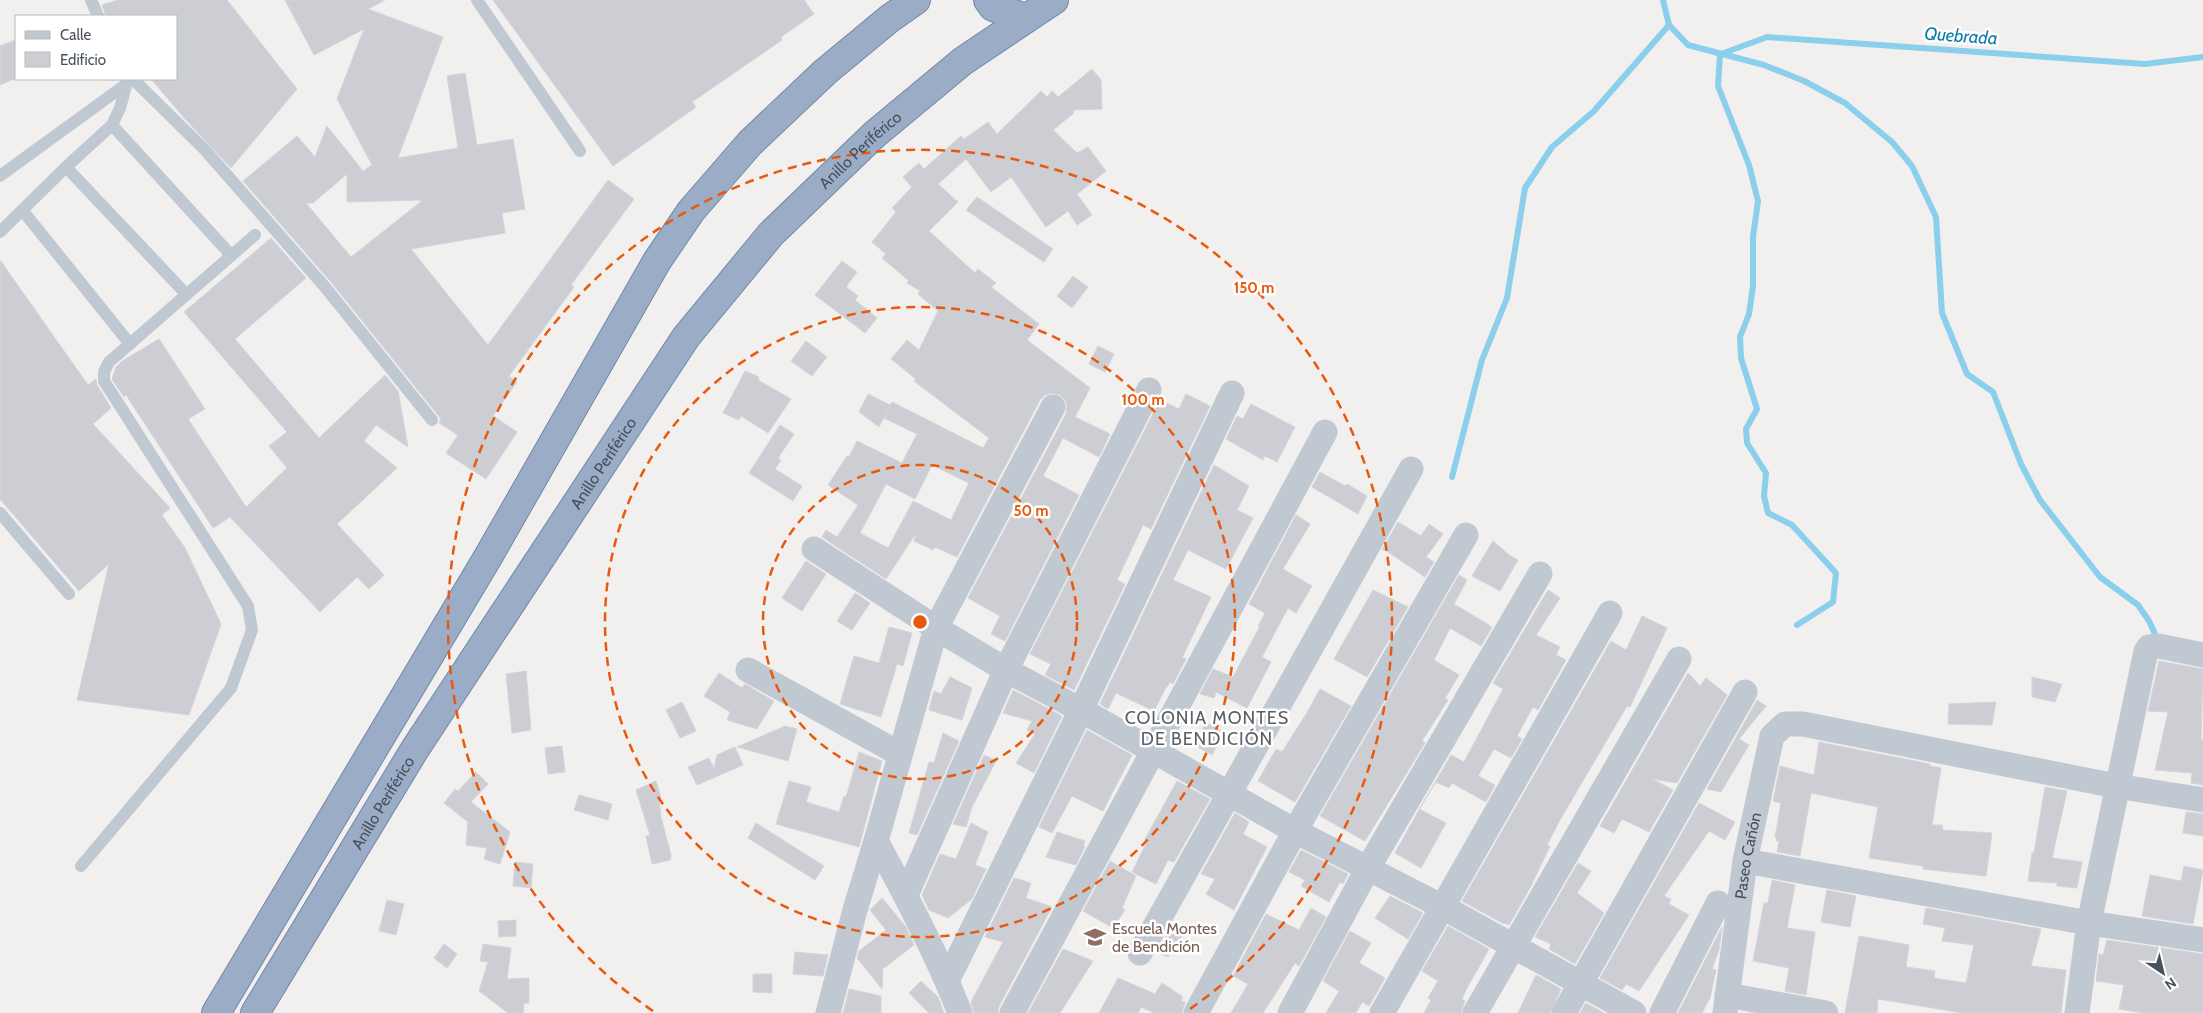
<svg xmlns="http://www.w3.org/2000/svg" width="2203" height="1013" viewBox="0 0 2203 1013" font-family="Cabin,sans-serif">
  <rect width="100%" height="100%" fill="#f2efef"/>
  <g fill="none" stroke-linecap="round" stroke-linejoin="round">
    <!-- stream -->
    <g stroke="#8bcfec" stroke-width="6">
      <path d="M 1663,0 L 1669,25 L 1688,45 L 1764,65 L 1804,81 L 1845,103 L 1892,142 L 1912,166 L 1936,217 L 1942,313 L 1967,374 L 1993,392 L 2021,464 L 2040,500 L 2100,577 L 2138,605 L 2149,621 L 2155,634"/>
      <path d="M 1721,54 L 1767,37 L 2145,64 L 2203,57"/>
      <path d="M 1720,55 L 1718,86 L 1749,165 L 1758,201 L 1753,237 L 1753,286 L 1749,314 L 1740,337 L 1741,358 L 1757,409 L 1746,429 L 1747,443 L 1766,473 L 1764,496 L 1768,513 L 1792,525 L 1836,573 L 1833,602 L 1797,625"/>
      <path d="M 1452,477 L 1482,360 L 1507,298 L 1525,188 L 1552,147 L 1594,111 L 1669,25"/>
    </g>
  </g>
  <!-- building -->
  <g fill="#ccced4" stroke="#d3d5db" fill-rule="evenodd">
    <path d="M 118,0 L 227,0 L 297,89 L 231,168 L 186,120 L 151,79 L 176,79 L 176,16 L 106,16 L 102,5 Z"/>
    <path d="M 285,0 L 385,0 L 368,9 L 443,37 L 398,158 L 458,148 L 447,76 L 465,73 L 477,145 L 513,139 L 525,209 L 502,213 L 505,233 L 411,249 L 488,345 L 608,180 L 634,199 L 571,285 L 574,287 L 509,376 L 517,382 L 493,416 L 517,432 L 486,479 L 446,453 L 458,435 L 439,423 L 441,419 L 438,415 L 331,282 L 243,181 L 297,136 L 315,157 L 327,126 L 363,171 L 372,165 L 337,99 L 364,29 L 314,55 ZM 347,174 L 347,202 L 423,200 L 351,257 L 306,203 L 313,203 Z"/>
    <path d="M 493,0 L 804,0 L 814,14 L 781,37 L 782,40 L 692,102 L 696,107 L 613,166 Z"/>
    <path d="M 16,40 L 16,78 L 0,85 L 0,46 Z"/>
    <path d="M 1092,69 L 1101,80 L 1102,109 L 1073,110 L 1074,113 L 1053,130 L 1077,153 L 1088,147 L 1106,171 L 1077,194 L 1092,215 L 1077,225 L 1068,211 L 1046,227 L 1011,177 L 991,192 L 966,159 L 938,184 L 958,202 L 929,231 L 975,273 L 978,269 L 996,283 L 991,287 L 1039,324 L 1027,340 L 1090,388 L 1075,417 L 1110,434 L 1099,457 L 1063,438 L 1043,476 L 1079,495 L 1005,641 L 991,634 L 1000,616 L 968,598 L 1066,414 L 1067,406 L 1065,400 L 1060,395 L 1052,393 L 1045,395 L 1040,400 L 957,557 L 935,547 L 933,550 L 914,541 L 916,533 L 886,579 L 822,537 L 826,530 L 837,537 L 858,505 L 828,485 L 847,456 L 849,457 L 857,441 L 902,463 L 917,434 L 884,418 L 892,402 L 983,448 L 989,438 L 914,381 L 916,379 L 891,359 L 907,340 L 919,350 L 938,311 L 918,294 L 920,291 L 907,283 L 909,281 L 882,258 L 886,254 L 872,242 L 896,212 L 892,208 L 912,187 L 903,177 L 919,163 L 924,169 L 961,136 L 964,139 L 988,122 L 997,134 L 1041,91 L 1047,97 L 1052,91 L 1058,97 ZM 932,465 L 969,483 L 951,520 L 913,501 L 888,548 L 860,533 L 886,484 L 915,499 Z"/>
    <path d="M 977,197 L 1053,249 L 1044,262 L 966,210 Z"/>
    <path d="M 271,238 L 306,278 L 235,339 L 319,438 L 385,375 L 398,391 L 408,447 L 376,425 L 364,441 L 397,468 L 337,524 L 384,575 L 369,589 L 357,577 L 320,612 L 230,517 L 213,528 L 126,395 L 124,397 L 112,379 L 116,367 L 122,361 L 159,339 L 205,409 L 188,419 L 246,507 L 287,468 L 269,446 L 287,432 L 184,312 Z"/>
    <path d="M 0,260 L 88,385 L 96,379 L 97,385 L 111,408 L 93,424 L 170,508 L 162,515 L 185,548 L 221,624 L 189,715 L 77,700 L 109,564 L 79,591 L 0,499 Z"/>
    <path d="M 842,261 L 857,272 L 846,287 L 858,296 L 855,300 L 877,318 L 865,333 L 815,295 Z"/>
    <path d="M 1073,276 L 1088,287 L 1072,308 L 1057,296 Z"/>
    <path d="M 806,341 L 827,357 L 812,376 L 791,361 Z"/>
    <path d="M 1098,346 L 1114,354 L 1105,372 L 1089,364 Z"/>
    <path d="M 745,371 L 759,377 L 758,380 L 791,399 L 768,433 L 741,416 L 739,420 L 723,413 Z"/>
    <path d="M 868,394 L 890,405 L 879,427 L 859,412 Z"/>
    <path d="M 1186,394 L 1210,406 L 1151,529 L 1143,525 L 1117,580 L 1125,584 L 1074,690 L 1045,675 L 1051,664 L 1030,654 L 1160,400 L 1179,409 Z"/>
    <path d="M 1251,404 L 1295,427 L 1277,462 L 1265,456 L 1263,460 L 1226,439 L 1237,416 L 1243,419 Z"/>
    <path d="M 780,425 L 794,434 L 778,458 L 781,460 L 775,469 L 802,486 L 793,501 L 749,473 Z"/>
    <path d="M 1214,465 L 1249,486 L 1237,510 L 1253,518 L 1226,569 L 1188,550 L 1173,580 L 1211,597 L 1182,658 L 1186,659 L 1173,684 L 1170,682 L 1167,687 L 1166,687 L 1154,711 L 1116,693 L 1108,709 L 1100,704 Z"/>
    <path d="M 1320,472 L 1345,486 L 1347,484 L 1367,496 L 1358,514 L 1312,487 Z"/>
    <path d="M 1296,515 L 1310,524 L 1283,569 L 1312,586 L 1296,613 L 1288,608 L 1262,657 L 1271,662 L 1247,708 L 1216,692 L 1214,698 L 1200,694 L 1213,669 L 1233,677 L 1260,626 L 1258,626 L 1265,613 L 1249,604 Z"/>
    <path d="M 1398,522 L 1421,536 L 1429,524 L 1443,534 L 1426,557 L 1434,562 L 1425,577 L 1385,550 L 1382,550 Z"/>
    <path d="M 1493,541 L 1509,555 L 1518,560 L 1500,591 L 1472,576 Z"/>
    <path d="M 806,561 L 826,574 L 802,611 L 782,598 Z"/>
    <path d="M 1459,575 L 1467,580 L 1454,604 L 1492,627 L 1481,646 L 1450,628 L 1434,660 L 1459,675 L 1445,698 L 1448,700 L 1422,741 L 1425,743 L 1365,841 L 1320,816 Z"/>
    <path d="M 1373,590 L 1408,607 L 1367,677 L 1334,659 Z"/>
    <path d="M 1548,590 L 1560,598 L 1536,635 L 1560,647 L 1556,655 L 1566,660 L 1538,710 L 1533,707 L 1517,736 L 1522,739 L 1511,758 L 1494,749 L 1478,776 L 1495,785 L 1486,802 L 1452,783 L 1449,788 L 1436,782 L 1419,809 L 1446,823 L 1421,868 L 1395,853 L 1415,817 L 1451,755 L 1464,762 L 1503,689 L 1493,683 Z"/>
    <path d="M 855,593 L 870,603 L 852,630 L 837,621 Z"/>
    <path d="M 1642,616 L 1667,628 L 1630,707 L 1627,706 L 1560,820 L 1547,845 L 1550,846 L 1530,888 L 1509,925 L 1505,923 L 1504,924 L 1462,901 L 1611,641 L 1626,650 Z"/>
    <path d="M 889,627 L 912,633 L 903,666 L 897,664 L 881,717 L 840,704 L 854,656 L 879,663 Z"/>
    <path d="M 2159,661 L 2203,669 L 2201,740 L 2203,740 L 2203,785 L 2191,783 L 2192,773 L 2155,770 L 2168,712 L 2148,711 Z"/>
    <path d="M 526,671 L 531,730 L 512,733 L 506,674 Z"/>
    <path d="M 719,673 L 742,688 L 745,684 L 774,701 L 757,729 L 727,720 L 730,712 L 704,696 Z"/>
    <path d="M 1688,673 L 1700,686 L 1706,678 L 1727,695 L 1677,783 L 1652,779 L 1673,790 L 1649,832 L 1622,819 L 1614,833 L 1600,826 Z"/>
    <path d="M 950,677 L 972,688 L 962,720 L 929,710 L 934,691 L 941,694 Z"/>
    <path d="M 2032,677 L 2062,684 L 2055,702 L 2032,697 Z"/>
    <path d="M 1320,689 L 1351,706 L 1295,802 L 1258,781 L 1276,749 L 1282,752 L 1308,711 Z"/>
    <path d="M 1013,690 L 1062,716 L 1034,773 L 1016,763 L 1035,734 L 1027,730 L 1032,721 L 1003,713 Z"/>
    <path d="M 1757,700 L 1766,706 L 1739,739 L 1749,745 L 1721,792 L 1707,789 Z"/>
    <path d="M 682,702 L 696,731 L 680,738 L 666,710 Z"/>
    <path d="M 1996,702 L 1992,725 L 1948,724 L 1949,704 Z"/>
    <path d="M 1206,722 L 1224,732 L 1212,755 L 1194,745 Z"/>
    <path d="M 785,726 L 797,729 L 788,761 L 737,747 Z"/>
    <path d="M 1087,730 L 1132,755 L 1103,811 L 1072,796 L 1052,833 L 1039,827 Z"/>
    <path d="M 943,733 L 959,741 L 917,835 L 909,833 L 929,762 L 934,763 Z"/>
    <path d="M 1819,742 L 1930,764 L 1930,766 L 1941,768 L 1932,825 L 1942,825 L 1943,830 L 1992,833 L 1986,876 L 1923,869 L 1923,866 L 1869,858 L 1878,807 L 1811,793 L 1800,856 L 1777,852 L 1779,841 L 1776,841 L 1777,838 L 1775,837 L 1781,803 L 1773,801 L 1780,766 L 1814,775 Z"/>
    <path d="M 562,746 L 565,772 L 548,774 L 545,748 Z"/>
    <path d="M 735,747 L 743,765 L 697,785 L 688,767 L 709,758 L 714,768 L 717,755 Z"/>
    <path d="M 859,752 L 882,761 L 859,847 L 776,824 L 789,781 L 811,787 L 806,802 L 839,812 L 844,796 L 846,797 Z"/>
    <path d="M 984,755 L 996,761 L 972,807 L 966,827 L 953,824 Z"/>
    <path d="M 476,772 L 488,784 L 471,802 L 510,832 L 500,864 L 484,859 L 487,848 L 466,845 L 468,822 L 444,803 L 455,789 L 458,791 Z"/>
    <path d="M 656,781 L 661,798 L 659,799 L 661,817 L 671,855 L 670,860 L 652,864 L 646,836 L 650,835 L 636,790 Z"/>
    <path d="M 1177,781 L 1210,799 L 1174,862 L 1168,860 L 1156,884 L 1132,872 L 1147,842 L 1144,841 Z"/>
    <path d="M 2045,787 L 2067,791 L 2052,858 L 2082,862 L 2077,888 L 2057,886 L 2057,883 L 2028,881 L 2032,853 L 2034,853 Z"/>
    <path d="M 579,795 L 612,804 L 608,820 L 574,810 Z"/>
    <path d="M 1699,803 L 1735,822 L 1725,840 L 1709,831 L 1664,896 L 1671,899 L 1669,904 L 1689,915 L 1639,991 L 1626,984 L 1622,990 L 1600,978 Z"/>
    <path d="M 2186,812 L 2203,814 L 2203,836 L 2183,833 Z"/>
    <path d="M 1235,813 L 1249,822 L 1243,834 L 1267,847 L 1234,910 L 1206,894 L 1215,879 L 1201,874 Z"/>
    <path d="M 756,823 L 824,866 L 815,880 L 748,838 Z"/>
    <path d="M 971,823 L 988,832 L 975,865 L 986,869 L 972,899 L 948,918 L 929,910 L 922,895 L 940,854 L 956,859 Z"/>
    <path d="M 1057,832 L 1085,841 L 1083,845 L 1085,846 L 1076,865 L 1046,857 Z"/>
    <path d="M 1301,850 L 1348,874 L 1343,884 L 1340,882 L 1329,902 L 1301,886 L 1305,880 L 1289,872 Z"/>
    <path d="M 1110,861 L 1136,876 L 1122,908 L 1125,910 L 1113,928 L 1083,911 Z"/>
    <path d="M 515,862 L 533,864 L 531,888 L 513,886 Z"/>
    <path d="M 1578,863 L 1591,871 L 1577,893 L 1604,913 L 1575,964 L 1549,949 L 1551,944 L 1535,937 Z"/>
    <path d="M 2184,866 L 2203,870 L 2193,924 L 2142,916 L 2150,875 L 2181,881 Z"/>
    <path d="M 1014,878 L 1031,883 L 1026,898 L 1052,907 L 999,1006 L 998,1013 L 974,1013 L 971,1002 L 1003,942 L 985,937 Z"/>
    <path d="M 1772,880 L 1795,885 L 1787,928 L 1815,932 L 1806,995 L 1785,991 L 1789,968 L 1753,961 L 1764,903 L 1768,903 Z"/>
    <path d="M 1827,890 L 1856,896 L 1850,927 L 1821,922 Z"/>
    <path d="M 1390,896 L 1423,913 L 1408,939 L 1375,918 Z"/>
    <path d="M 882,898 L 906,927 L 914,945 L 884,968 L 883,967 L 882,989 L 857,958 L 859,951 L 886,930 L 870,910 Z"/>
    <path d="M 387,900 L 404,904 L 396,935 L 379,931 Z"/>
    <path d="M 1311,908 L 1326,917 L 1299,966 L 1295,963 L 1263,1013 L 1231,1013 L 1248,984 L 1233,976 L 1266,914 L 1299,930 Z"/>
    <path d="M 1926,908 L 2041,929 L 2031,966 L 2066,970 L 2061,1013 L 1963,1013 L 1878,999 L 1877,1013 L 1845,1013 L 1859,936 L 1909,945 L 1906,967 L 1935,971 L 1934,978 L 1966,983 L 1974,945 L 1942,941 L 1945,928 L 1923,924 Z"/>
    <path d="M 516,920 L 516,936 L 499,937 L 498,921 Z"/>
    <path d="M 1448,926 L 1489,949 L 1467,988 L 1462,999 L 1465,1001 L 1461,1013 L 1424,1013 L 1431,1000 L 1428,998 L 1438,981 L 1422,971 Z"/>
    <path d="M 1171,927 L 1184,933 L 1168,957 L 1157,952 Z"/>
    <path d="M 1722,927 L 1719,950 L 1712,969 L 1716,970 L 1710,998 L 1702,1013 L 1678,1013 Z"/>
    <path d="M 1350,931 L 1371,943 L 1359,963 L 1385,978 L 1369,1006 L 1362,1002 L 1356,1013 L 1326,1013 L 1339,991 L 1323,981 Z"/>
    <path d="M 2107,940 L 2203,954 L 2203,1013 L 2144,1013 L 2119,1009 L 2124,985 L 2096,981 L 2099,954 L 2103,955 Z"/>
    <path d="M 444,944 L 457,954 L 447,968 L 434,958 Z"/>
    <path d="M 483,944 L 511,948 L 507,979 L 529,978 L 529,1003 L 524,1003 L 523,1013 L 508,1013 L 479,991 L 488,962 L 480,961 Z"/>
    <path d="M 1063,949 L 1093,961 L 1060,1013 L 1028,1013 Z"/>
    <path d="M 795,952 L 828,955 L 823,976 L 793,974 Z"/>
    <path d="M 753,974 L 772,974 L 772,993 L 753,992 Z"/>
    <path d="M 1536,975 L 1561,989 L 1550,1013 L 1518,1013 Z"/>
    <path d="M 1118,978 L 1155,994 L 1162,983 L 1183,997 L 1181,1001 L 1185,1002 L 1182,1013 L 1154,1013 L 1141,1007 L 1138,1013 L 1099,1013 Z"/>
    <path d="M 921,981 L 938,997 L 944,1013 L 929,1013 L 909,993 Z"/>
    <path d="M 849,989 L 881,996 L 881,1013 L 843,1013 Z"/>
    <path d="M 1586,1003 L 1604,1013 L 1580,1013 Z"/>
  </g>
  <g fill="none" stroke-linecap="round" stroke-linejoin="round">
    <!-- trunk casing -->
    <g stroke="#7288aa" stroke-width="30">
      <g id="trunk">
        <path d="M 988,0 L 993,7 L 1026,18"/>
        <path d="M 216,1013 L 488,557 L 657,261 L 691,211 L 750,143 L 825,72 L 889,19 L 916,0"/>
        <path id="s2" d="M 255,1013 L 415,749 L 686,337 L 771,234 L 875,134 L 963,61 L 1054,0"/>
      </g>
    </g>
    <!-- service -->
    <g stroke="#c0c8d1" stroke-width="12">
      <path d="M 91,0 L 98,16"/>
      <path d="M 477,0 L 580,151"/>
      <path d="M 133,79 L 205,150 L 325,287 L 432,420"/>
      <path d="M 112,125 L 231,255"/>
      <path d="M 66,167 L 186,294"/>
      <path d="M 0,176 L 125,85"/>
      <path d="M 23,211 L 130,344"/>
      <path d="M 0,232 L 66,167 L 112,125 L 120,108 L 128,79"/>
      <path d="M 0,513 L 69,594"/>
      <path d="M 81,866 L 231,688 L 252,630 L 248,606 L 104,381 L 104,372 L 109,362 L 255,235"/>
    </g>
    <!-- minor -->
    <g stroke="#c0c8d1" stroke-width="25">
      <path d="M 814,549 L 936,628 L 1006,670 L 1081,710 L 1295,831 L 1441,906 L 1634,1013"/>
      <path d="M 748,670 L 900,754"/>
      <path d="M 1745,861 L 2089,923 L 2203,940"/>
      <path d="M 906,895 L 1006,670 L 1149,390"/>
      <path d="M 1140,953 L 1411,469"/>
      <path d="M 947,981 L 1081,710 L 1232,393"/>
      <path d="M 1727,995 L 1826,1013"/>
      <path d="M 828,1013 L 855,910 L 876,841"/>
      <path d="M 960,1013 C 937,954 907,897 876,841 L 936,628 L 1053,407"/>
      <path d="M 1012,1013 L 1325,432"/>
      <path d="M 1196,1013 L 1295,831 L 1466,535"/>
      <path d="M 1290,1013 L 1368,868 L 1540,574"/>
      <path d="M 1382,1013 L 1610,613"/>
      <path d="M 1475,1013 L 1679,659"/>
      <path d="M 1564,1013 L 1745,692"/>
      <path d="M 1662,1013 L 1718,903"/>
      <path id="s1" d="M 1725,1013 L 1745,861 L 1772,736 L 1785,724 L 1803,724 L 2116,786 L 2203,800"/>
      <path d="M 2077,1013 L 2089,923 L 2146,651 L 2149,647 L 2159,646 L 2203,655"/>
    </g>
    <!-- trunk -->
    <use href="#trunk" stroke="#9bacc6" stroke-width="28"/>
  </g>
  <!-- distance rings -->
  <g fill="none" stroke="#e8590c" stroke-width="2.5" stroke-dasharray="9 6">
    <circle cx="920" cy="622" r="157"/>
    <circle cx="920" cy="622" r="315"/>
    <path d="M653 1011A472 472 0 1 1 1187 1011"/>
  </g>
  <!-- icons -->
  <defs>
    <g id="school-bare" transform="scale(1.725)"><path d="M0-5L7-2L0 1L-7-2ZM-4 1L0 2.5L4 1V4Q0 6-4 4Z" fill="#8d6e63" stroke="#fff" stroke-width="2.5" paint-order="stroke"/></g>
  </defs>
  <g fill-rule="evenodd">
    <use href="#school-bare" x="1095" y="937"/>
  </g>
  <g text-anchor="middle" stroke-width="5" stroke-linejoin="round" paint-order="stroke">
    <!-- street labels -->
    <g font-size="16" fill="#47515d" stroke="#fff">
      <text dy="6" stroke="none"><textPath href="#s2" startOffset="1058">Anillo Periférico</textPath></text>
      <text dy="6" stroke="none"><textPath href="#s2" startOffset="651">Anillo Periférico</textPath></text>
      <text dy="6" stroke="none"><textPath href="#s2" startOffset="246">Anillo Periférico</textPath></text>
      <text dy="6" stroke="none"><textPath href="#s1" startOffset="159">Paseo Cañón</textPath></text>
    </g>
    <!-- education labels -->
    <g font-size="16" fill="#785e54" stroke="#fff" text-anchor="start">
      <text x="1112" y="934">Escuela Montes<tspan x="1112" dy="18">de Bendición</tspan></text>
    </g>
    <!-- water labels -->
    <g font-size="18" font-style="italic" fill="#0d7baa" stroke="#fff">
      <text transform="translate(1961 36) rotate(4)" y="6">Quebrada</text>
    </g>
    <!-- neighbourhood labels -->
    <g font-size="18" letter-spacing="1" fill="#5c5f64" stroke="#fff">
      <text x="1207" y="724">COLONIA MONTES<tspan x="1207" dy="21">DE BENDICIÓN</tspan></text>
    </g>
  </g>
  <circle cx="920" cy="622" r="8" fill="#e8590c" stroke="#fff" stroke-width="2.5"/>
  <g font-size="15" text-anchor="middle" font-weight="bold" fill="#e8590c" stroke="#fff" stroke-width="5" stroke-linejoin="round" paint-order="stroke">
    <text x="1254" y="293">150 m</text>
    <text x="1143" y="405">100 m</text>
    <text x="1031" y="516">50 m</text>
  </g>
  <!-- legend -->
  <rect x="15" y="15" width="162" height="65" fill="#ffffff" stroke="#b5b9be"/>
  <rect x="25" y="31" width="25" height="8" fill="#c0c8d1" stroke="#b5b9be"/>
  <text x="60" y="40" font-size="15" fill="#47515d">Calle</text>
  <rect x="25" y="52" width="25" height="15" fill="#ccced4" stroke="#b5b9be"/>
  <text x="60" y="65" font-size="15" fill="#47515d">Edificio</text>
  <!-- north arrow -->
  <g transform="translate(2163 973) rotate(145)" stroke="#ffffff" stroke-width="4" paint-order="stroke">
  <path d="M0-4L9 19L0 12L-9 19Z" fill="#47515d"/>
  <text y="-8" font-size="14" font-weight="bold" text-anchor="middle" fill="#47515d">N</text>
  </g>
</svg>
